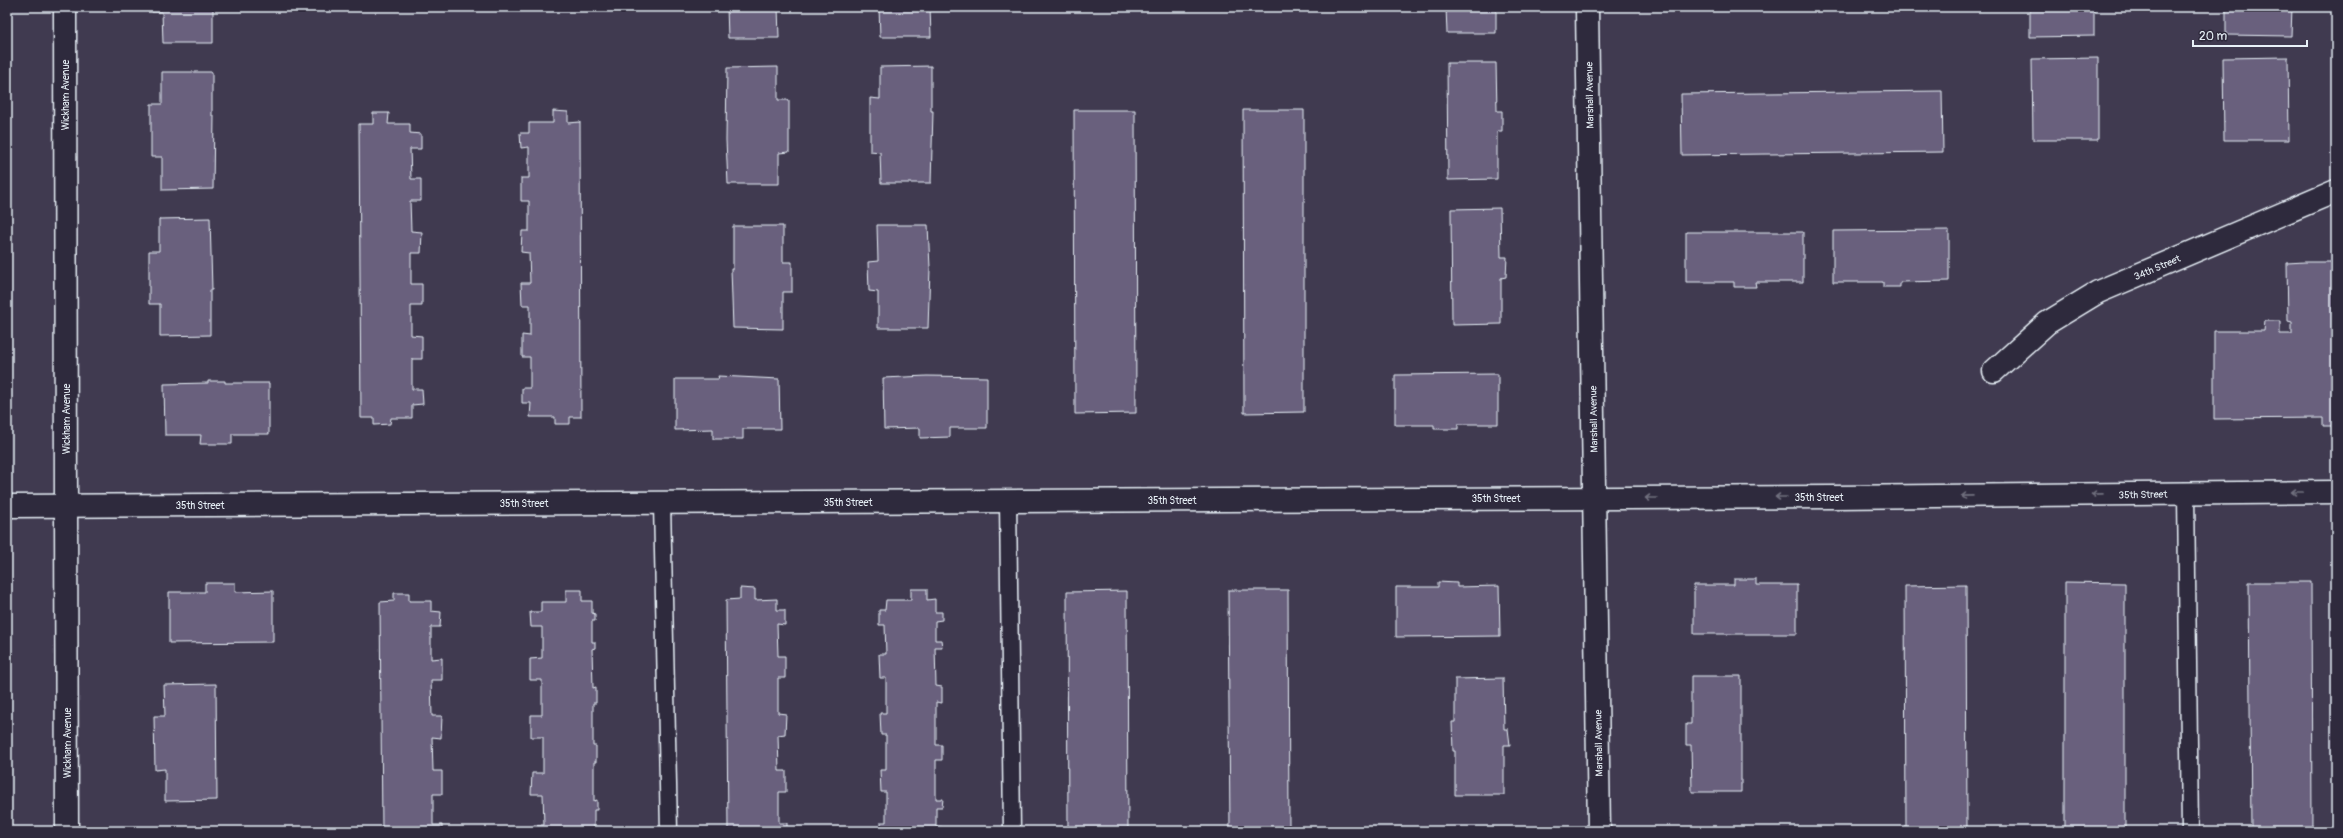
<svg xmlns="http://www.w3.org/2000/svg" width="2343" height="838" viewBox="0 0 2343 838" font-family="Pangolin,sans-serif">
  <rect width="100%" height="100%" fill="#403a50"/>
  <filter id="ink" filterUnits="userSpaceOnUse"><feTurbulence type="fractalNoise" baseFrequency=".025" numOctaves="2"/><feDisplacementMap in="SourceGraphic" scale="8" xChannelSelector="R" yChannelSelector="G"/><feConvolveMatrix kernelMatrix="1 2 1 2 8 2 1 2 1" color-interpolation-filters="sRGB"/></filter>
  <g filter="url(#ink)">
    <!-- building -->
    <g fill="#69607d" stroke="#e8f1f8">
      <path d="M 152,7 L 213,7 L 213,43 L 163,43 L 162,12 L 152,12 Z"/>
      <path d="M 727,7 L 778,7 L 779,38 L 728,38 Z"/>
      <path d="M 879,7 L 930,7 L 931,37 L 880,37 Z"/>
      <path d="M 1446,7 L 1496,7 L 1496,33 L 1447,33 Z"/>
      <path d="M 2030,7 L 2094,7 L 2094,36 L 2030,37 Z"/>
      <path d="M 2226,7 L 2292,7 L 2291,36 L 2226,35 Z"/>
      <path d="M 2288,57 L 2289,140 L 2224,140 L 2223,58 Z"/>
      <path d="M 2098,58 L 2098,140 L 2033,140 L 2032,59 Z"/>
      <path d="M 1447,63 L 1496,63 L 1497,111 L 1502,111 L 1502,131 L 1497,131 L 1497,179 L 1448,180 Z"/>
      <path d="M 931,66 L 931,111 L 933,111 L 931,183 L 881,183 L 880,152 L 870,151 L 870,98 L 880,99 L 880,67 Z"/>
      <path d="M 778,67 L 778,100 L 789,100 L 789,152 L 779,153 L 779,184 L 728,184 L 726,140 L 727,68 Z"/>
      <path d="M 162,72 L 212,72 L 212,116 L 214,116 L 213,189 L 162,190 L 162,157 L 151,157 L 151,104 L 162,104 Z"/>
      <path d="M 1942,91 L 1943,152 L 1682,155 L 1681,94 Z"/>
      <path d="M 1074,110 L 1135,110 L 1136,413 L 1075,414 Z"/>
      <path d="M 1243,110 L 1304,110 L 1304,412 L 1244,413 Z"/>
      <path d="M 553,111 L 568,112 L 568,123 L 580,122 L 581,417 L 570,417 L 570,424 L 555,424 L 555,417 L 530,417 L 531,403 L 522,403 L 522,388 L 530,388 L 530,357 L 522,357 L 522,335 L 530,336 L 530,305 L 522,305 L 521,283 L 530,283 L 529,253 L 521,252 L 522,231 L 529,231 L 529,201 L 521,201 L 521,178 L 529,178 L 529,147 L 521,148 L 520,133 L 529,133 L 529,123 L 553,123 Z"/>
      <path d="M 373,113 L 389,113 L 388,124 L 410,124 L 410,133 L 421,134 L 421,149 L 410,149 L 411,179 L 421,179 L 421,201 L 410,201 L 411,231 L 422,232 L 421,253 L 411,253 L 411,284 L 422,284 L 422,306 L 411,306 L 411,335 L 422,336 L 422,359 L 412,359 L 412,389 L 422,389 L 423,404 L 412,405 L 412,418 L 391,418 L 390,424 L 374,425 L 374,418 L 361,418 L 359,124 L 373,124 Z"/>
      <path d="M 1500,208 L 1501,257 L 1507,257 L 1506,277 L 1501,278 L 1501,324 L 1452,325 L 1451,209 Z"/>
      <path d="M 210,218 L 212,290 L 210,290 L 210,335 L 160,336 L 160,304 L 149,304 L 149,251 L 159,251 L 159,219 Z"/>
      <path d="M 877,225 L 928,225 L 930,268 L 928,328 L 878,328 L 878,292 L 869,291 L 868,262 L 878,261 Z"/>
      <path d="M 733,226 L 783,226 L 783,262 L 792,262 L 792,292 L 783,292 L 783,329 L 733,328 L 731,269 L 733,269 Z"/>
      <path d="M 1949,230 L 1949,281 L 1900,282 L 1900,287 L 1883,287 L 1883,282 L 1833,282 L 1833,231 Z"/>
      <path d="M 1686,232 L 1803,232 L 1803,282 L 1755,282 L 1756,287 L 1734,287 L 1734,282 L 1686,282 Z"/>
      <path d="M 2305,262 L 2336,262 L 2336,426 L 2323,426 L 2323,418 L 2214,419 L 2214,331 L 2264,331 L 2265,321 L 2280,321 L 2280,334 L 2292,334 L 2292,322 L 2288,321 L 2287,263 Z"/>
      <path d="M 1498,374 L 1498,424 L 1458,424 L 1458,429 L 1434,429 L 1434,425 L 1395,425 L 1395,375 Z"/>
      <path d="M 718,376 L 779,379 L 780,429 L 743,429 L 743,439 L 713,439 L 713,429 L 675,430 L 675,379 L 719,379 Z"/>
      <path d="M 927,376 L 987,377 L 987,428 L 950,428 L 950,437 L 920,438 L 920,428 L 884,429 L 883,378 Z"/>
      <path d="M 208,381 L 225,381 L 225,383 L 269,383 L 269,434 L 232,434 L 232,444 L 200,444 L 201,435 L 165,435 L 164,384 L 208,383 Z"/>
      <path d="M 1734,579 L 1756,579 L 1756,585 L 1797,585 L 1797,634 L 1694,634 L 1694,585 L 1734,585 Z"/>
      <path d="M 1438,582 L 1457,583 L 1457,587 L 1499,586 L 1500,636 L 1396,637 L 1396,587 L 1438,587 Z"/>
      <path d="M 2065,582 L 2125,583 L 2125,831 L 2065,831 Z"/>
      <path d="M 2249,582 L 2311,582 L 2312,831 L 2251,831 Z"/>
      <path d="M 205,583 L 235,583 L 235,592 L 273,591 L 273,642 L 169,643 L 169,592 L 205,592 Z"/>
      <path d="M 1966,585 L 1967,831 L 1906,831 L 1905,586 Z"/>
      <path d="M 740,588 L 755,589 L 755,600 L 777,599 L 777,610 L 785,610 L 785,625 L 777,624 L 778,656 L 785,656 L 785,678 L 778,678 L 778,713 L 786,714 L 785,734 L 778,735 L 779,771 L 786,771 L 786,792 L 779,792 L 779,823 L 787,823 L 787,831 L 728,831 L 726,600 L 740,599 Z"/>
      <path d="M 911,589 L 927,589 L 927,600 L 935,599 L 935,612 L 942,612 L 942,620 L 935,621 L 935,640 L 941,640 L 942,647 L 935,647 L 936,686 L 942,687 L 942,703 L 936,702 L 936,745 L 942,745 L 942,760 L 936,760 L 936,799 L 943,799 L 942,807 L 936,807 L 936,827 L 942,827 L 942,831 L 881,831 L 881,822 L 886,822 L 886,792 L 881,792 L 880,770 L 886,770 L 886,735 L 881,735 L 880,713 L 886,713 L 886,678 L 880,678 L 879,654 L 886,654 L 885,625 L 879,625 L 879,610 L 885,610 L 886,600 L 911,600 Z"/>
      <path d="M 566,590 L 582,590 L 582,601 L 592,601 L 592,613 L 595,614 L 595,621 L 592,621 L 592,642 L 595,642 L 595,648 L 592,649 L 593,688 L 596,687 L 596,703 L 593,703 L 593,746 L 596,746 L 596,762 L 594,762 L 594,801 L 597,800 L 597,810 L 594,810 L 594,828 L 598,829 L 598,831 L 533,831 L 534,825 L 544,825 L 543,794 L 531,794 L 532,773 L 543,773 L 543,737 L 531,737 L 531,715 L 542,715 L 542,680 L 530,680 L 530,659 L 542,658 L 542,627 L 531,627 L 530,612 L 541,612 L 541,602 L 566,602 Z"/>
      <path d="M 1228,590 L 1288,590 L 1289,831 L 1230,831 Z"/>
      <path d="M 1127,591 L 1128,831 L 1068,831 L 1067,592 Z"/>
      <path d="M 394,593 L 409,593 L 409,601 L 431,601 L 431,611 L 441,612 L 440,627 L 431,627 L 431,659 L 442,658 L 442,680 L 431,680 L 432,716 L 442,716 L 441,738 L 432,737 L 433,771 L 442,771 L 442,794 L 433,794 L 433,825 L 442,825 L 442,831 L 382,831 L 380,602 L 394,601 Z"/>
      <path d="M 1691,676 L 1741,676 L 1741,792 L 1692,792 L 1691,745 L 1686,745 L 1686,724 L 1691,724 Z"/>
      <path d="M 1503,678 L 1504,729 L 1508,729 L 1510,745 L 1504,745 L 1504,795 L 1455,795 L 1455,751 L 1453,751 L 1452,722 L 1455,722 L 1455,679 Z"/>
      <path d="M 216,684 L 217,800 L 165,801 L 165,769 L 155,770 L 154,716 L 165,716 L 164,685 Z"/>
    </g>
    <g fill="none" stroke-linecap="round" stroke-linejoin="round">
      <!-- lane casing -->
      <g stroke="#e8f1f8" stroke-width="19">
        <g id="lane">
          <path d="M 2186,493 L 2190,831"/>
          <path d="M 1008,500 L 1012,831"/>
          <path d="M 662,503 L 669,831"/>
        </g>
      </g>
      <!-- street casing -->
      <g stroke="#e8f1f8" stroke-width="25">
        <g id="street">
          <path d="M 1994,371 L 2047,323 L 2098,292 L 2336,191"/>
          <path d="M 66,506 L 67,831"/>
        </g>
      </g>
      <!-- secondary casing -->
      <g stroke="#e8f1f8" stroke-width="25">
        <g id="secondary">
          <path d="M 65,7 L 66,506"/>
          <path d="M 1587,7 L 1599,831"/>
          <path d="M 7,506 L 1834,497 L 2336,492"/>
        </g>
      </g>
      <!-- lane -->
      <use href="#lane" stroke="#2f2a3d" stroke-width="16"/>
      <!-- street -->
      <use href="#street" stroke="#2f2a3d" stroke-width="22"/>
      <!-- secondary -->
      <use href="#secondary" stroke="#2f2a3d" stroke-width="22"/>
    </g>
    <!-- one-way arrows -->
    <defs><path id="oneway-shaft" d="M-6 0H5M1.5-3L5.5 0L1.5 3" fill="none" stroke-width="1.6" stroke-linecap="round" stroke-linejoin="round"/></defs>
    <g stroke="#70707e">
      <use href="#oneway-shaft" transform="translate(2297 492) rotate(180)"/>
      <use href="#oneway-shaft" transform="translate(2097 494) rotate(179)"/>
      <use href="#oneway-shaft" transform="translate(1967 496) rotate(179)"/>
      <use href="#oneway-shaft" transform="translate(1781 497) rotate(180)"/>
      <use href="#oneway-shaft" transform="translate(1651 498) rotate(180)"/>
    </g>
  </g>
  <g text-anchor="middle" stroke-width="4" stroke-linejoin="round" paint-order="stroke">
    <!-- street labels -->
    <g font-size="10" fill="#e8f1f8" stroke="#2f2a3d">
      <text transform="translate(65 95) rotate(-90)" y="4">Wickham Avenue</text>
      <text transform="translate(1589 95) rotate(-91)" y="4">Marshall Avenue</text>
      <text transform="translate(2157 267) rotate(-23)" y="4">34th Street</text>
      <text transform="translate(66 419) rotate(-90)" y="4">Wickham Avenue</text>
      <text transform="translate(1593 419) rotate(-91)" y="4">Marshall Avenue</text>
      <text transform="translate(2143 494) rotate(-1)" y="4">35th Street</text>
      <text x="1819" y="501">35th Street</text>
      <text x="1496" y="502">35th Street</text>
      <text x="1172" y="504">35th Street</text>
      <text x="848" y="506">35th Street</text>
      <text x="524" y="507">35th Street</text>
      <text x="200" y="509">35th Street</text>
      <text transform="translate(67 743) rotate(-90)" y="4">Wickham Avenue</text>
      <text transform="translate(1598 743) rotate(-91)" y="4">Marshall Avenue</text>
    </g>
  </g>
  <!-- margin -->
  <rect width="2343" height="838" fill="none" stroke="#2f2a3d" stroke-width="24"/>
  <rect x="12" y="12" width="2319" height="814" fill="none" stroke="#e8f1f8" stroke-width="1.5" filter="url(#ink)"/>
  <!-- scale -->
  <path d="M2193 40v6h114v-6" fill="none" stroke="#e8f1f8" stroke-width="2"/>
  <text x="2199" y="40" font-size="12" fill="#e8f1f8" stroke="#2f2a3d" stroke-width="3" paint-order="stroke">20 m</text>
</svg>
